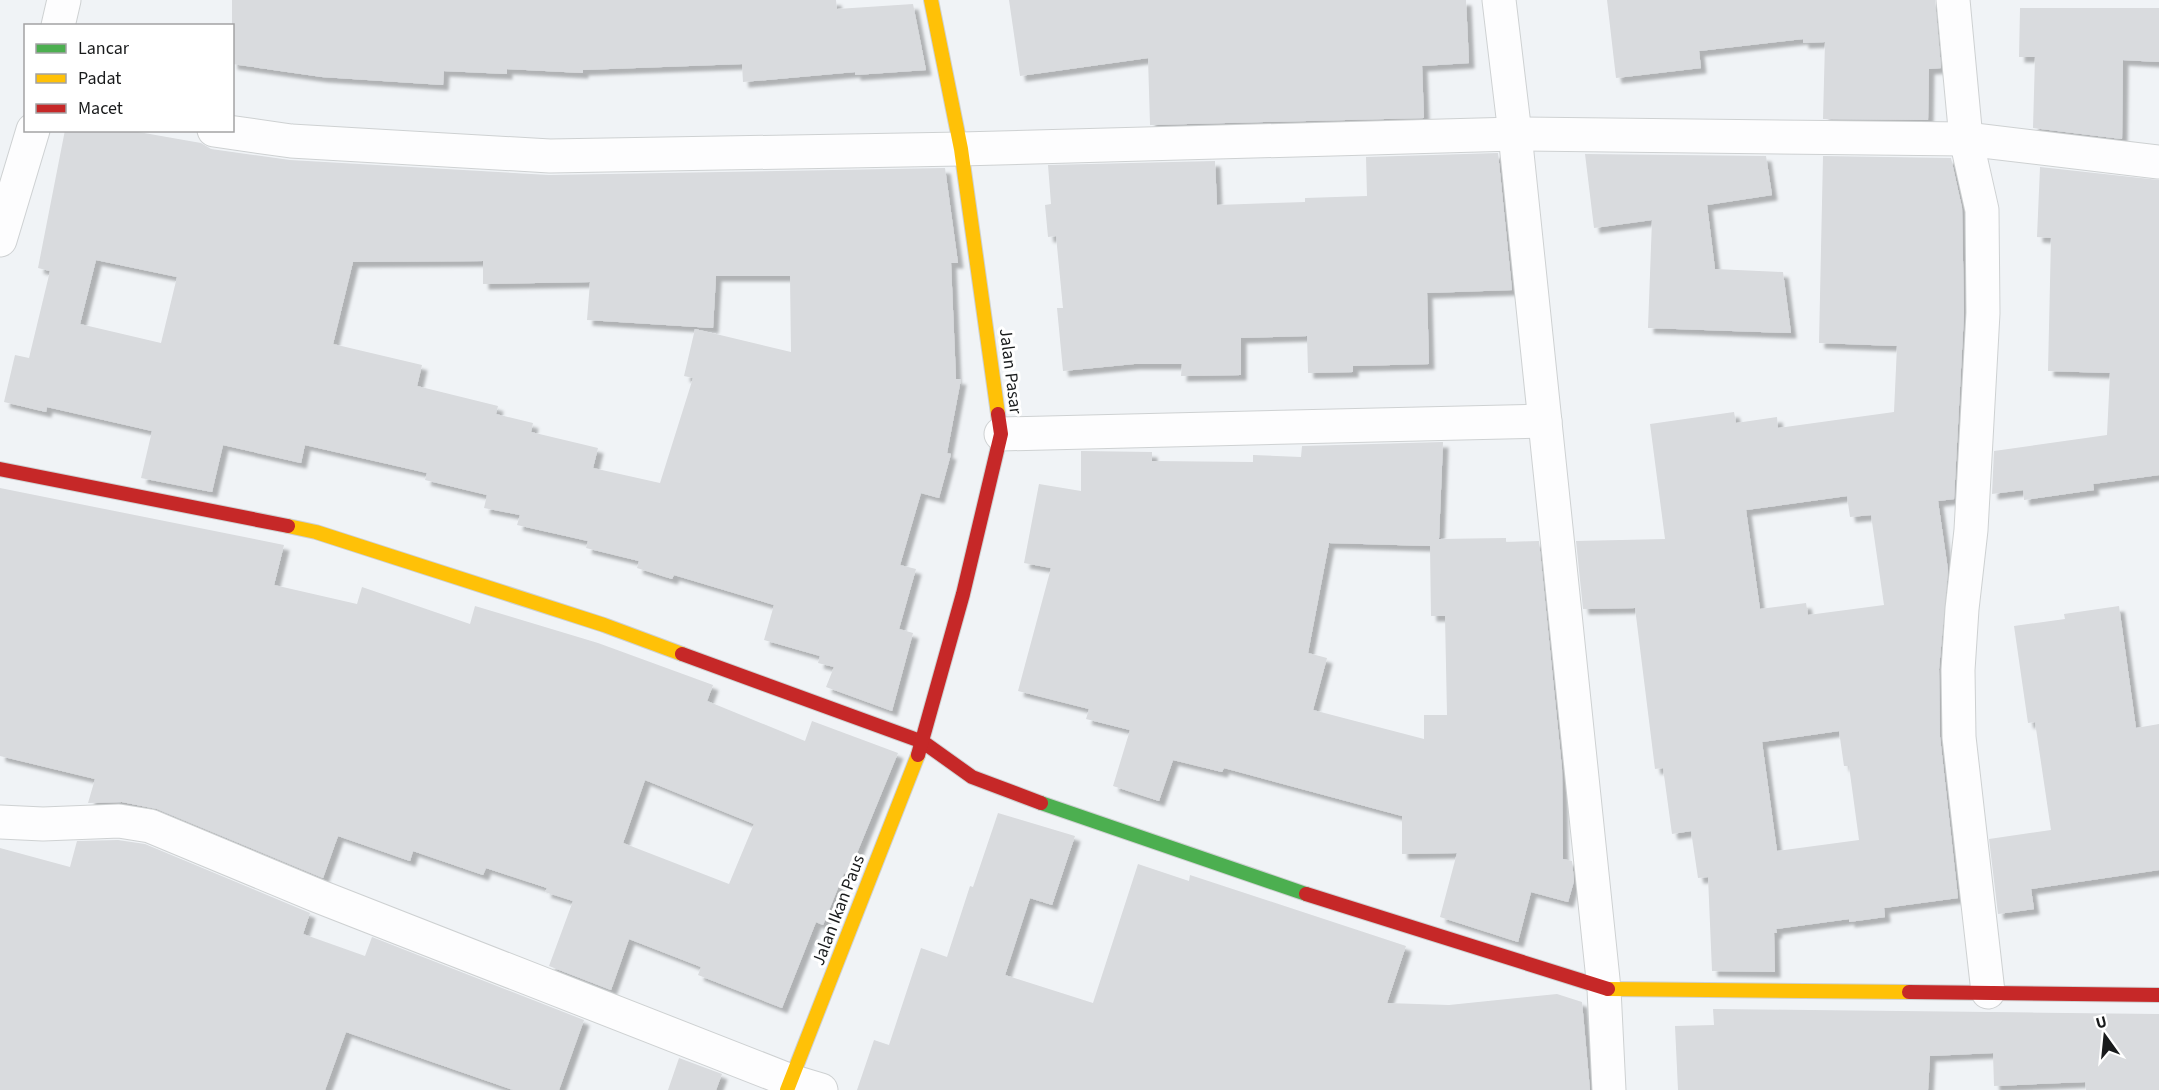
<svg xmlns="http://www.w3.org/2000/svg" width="2159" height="1090" viewBox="0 0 2159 1090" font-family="'Source Sans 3',sans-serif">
  <defs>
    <filter id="shadow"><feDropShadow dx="5.5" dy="5.5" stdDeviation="1.5" flood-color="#0004"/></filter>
  </defs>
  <rect width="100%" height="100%" fill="#f0f3f6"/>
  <!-- building -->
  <g fill="#d9dbde" fill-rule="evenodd" filter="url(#shadow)">
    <path d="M 232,0 L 836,0 L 837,9 L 913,4 L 926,70 L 855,75 L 855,72 L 743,82 L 742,64 L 583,70 L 583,73 L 507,69 L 507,74 L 444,71 L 443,85 L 322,77 L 232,64 Z"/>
    <path d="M 1009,0 L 1466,0 L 1469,63 L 1422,66 L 1424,118 L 1150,125 L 1148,58 L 1020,76 Z"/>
    <path d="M 1607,0 L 1935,0 L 1941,68 L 1929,69 L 1928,120 L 1823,119 L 1825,42 L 1803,43 L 1803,39 L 1699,51 L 1701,68 L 1616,78 Z"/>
    <path d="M 2020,8 L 2159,8 L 2159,62 L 2123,60 L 2122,139 L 2033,128 L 2035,57 L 2019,57 Z"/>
    <path d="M 65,130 L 127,130 L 201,143 L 211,149 L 290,160 L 549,175 L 945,168 L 958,263 L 951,263 L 956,379 L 961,379 L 947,453 L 951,454 L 939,498 L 921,493 L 900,565 L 916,569 L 899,629 L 913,633 L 892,711 L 826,687 L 834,667 L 818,663 L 820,656 L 764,640 L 774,605 L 674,575 L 672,579 L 637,568 L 639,561 L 586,548 L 588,541 L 517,525 L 520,515 L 484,508 L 487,495 L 425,480 L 427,473 L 305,445 L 301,463 L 223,445 L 212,492 L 141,478 L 152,431 L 47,407 L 46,412 L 4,402 L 15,355 L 29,358 L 50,271 L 38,268 ZM 96,260 L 177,277 L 161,343 L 80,324 ZM 483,261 L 483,284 L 590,282 L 587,320 L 713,328 L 716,276 L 790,276 L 791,352 L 695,329 L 684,376 L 693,378 L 660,483 L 593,468 L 598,448 L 531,432 L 533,423 L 496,414 L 498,406 L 417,386 L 422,365 L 333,344 L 353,262 Z"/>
    <path d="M 1498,153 L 1512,290 L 1427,293 L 1429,364 L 1353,366 L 1353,372 L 1308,373 L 1307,336 L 1241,338 L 1241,375 L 1181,376 L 1182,364 L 1134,364 L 1063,371 L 1057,308 L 1063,308 L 1056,236 L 1048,237 L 1045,205 L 1051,204 L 1048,165 L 1215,161 L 1217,205 L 1305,202 L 1305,198 L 1367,196 L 1366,157 Z"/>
    <path d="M 1585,154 L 1766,156 L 1772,195 L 1707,205 L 1715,269 L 1783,272 L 1791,333 L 1648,328 L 1652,220 L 1594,228 Z"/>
    <path d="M 1823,156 L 1951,158 L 1962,208 L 1964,313 L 1954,499 L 1938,501 L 1948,570 L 1939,669 L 1940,737 L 1958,898 L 1884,908 L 1885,917 L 1849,922 L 1849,919 L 1776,929 L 1777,933 L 1774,933 L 1775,972 L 1712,971 L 1708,877 L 1698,878 L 1691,831 L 1672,834 L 1663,768 L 1655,769 L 1635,608 L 1583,609 L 1576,541 L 1665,539 L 1650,424 L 1734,412 L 1736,423 L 1777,417 L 1778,428 L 1894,412 L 1897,346 L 1819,343 ZM 1847,496 L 1850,517 L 1871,515 L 1884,605 L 1808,615 L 1806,603 L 1760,609 L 1746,510 ZM 1839,731 L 1844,766 L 1849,766 L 1859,840 L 1777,851 L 1762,742 Z"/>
    <path d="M 2040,167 L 2159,180 L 2159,475 L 2093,484 L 2094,490 L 2024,500 L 2023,490 L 1992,494 L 1994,451 L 2107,435 L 2110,373 L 2048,371 L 2051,238 L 2037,237 Z"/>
    <path d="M 1443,442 L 1439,539 L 1506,538 L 1506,542 L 1539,541 L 1562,769 L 1563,859 L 1572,861 L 1574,881 L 1568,902 L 1531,892 L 1518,942 L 1440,917 L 1457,853 L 1402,854 L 1402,816 L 1224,768 L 1222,772 L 1173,760 L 1159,801 L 1113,786 L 1130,730 L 1086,719 L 1089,709 L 1018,691 L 1051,568 L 1024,563 L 1039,484 L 1081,491 L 1081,451 L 1152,452 L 1152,461 L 1253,462 L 1253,455 L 1301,457 L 1302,446 ZM 1329,543 L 1430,546 L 1431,616 L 1445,616 L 1447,715 L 1424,715 L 1424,739 L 1313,710 L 1327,658 L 1308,653 Z"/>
    <path d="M 0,488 L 284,545 L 274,585 L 357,604 L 362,587 L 470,624 L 475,606 L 598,643 L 713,685 L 707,701 L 805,741 L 812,721 L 898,753 L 848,875 L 844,873 L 823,925 L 816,922 L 782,1008 L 698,975 L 701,967 L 629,939 L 611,990 L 549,966 L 573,901 L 545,892 L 547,888 L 486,868 L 483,875 L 413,851 L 410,861 L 338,836 L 323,878 L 157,809 L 122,802 L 88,803 L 95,779 L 0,756 ZM 645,780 L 754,824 L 729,884 L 623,843 Z"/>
    <path d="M 2119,606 L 2136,728 L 2159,724 L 2159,870 L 2031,889 L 2034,909 L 1998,914 L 1989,839 L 2051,830 L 2035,722 L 2028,723 L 2014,626 L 2065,619 L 2064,614 Z"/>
    <path d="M 998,813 L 1075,836 L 1052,905 L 1030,898 L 1005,975 L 1093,1003 L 1138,864 L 1189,881 L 1190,875 L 1406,946 L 1387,1003 L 1449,1005 L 1557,994 L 1582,1002 L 1590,1090 L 857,1090 L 874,1040 L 889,1045 L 921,948 L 947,957 L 970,886 L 973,887 Z"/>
    <path d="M 118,840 L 145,844 L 310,913 L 303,934 L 365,956 L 372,937 L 584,1020 L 559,1090 L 513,1090 L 346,1032 L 325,1090 L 0,1090 L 0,848 L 70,867 L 77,841 Z"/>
    <path d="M 1713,1009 L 2159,1014 L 2159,1090 L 2086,1090 L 2085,1082 L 1994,1086 L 1993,1053 L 1930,1056 L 1928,1090 L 1678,1090 L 1675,1026 L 1714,1025 Z"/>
    <path d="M 679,1058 L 722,1074 L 716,1090 L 668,1090 Z"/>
  </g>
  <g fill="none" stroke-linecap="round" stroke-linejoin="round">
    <!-- street casing -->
    <g stroke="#ced1d2" stroke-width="35">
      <g id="street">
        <path d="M 1499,0 L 1515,134 L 1604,989 L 1609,1090"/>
        <path d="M 1953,0 L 1966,139 L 1982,210 L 1983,313 L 1971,530 L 1962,609 L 1958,670 L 1959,737 L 1988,992"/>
        <path d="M 58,26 L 64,0"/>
        <path d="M 214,130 L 291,141 L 550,156 L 961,149 L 1515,134 L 1966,139 L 2159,162"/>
        <path d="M 0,240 L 33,130"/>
        <path d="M 1001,434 L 1545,421"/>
        <path d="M 0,822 L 43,824 L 119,821 L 150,826 L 318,896 L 791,1081 L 821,1090"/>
      </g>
    </g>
    <!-- fast casing -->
    <g stroke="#ced1d2" stroke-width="16">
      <path id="fast" d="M 1041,803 L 1306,894"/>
    </g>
    <!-- slow casing -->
    <g stroke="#ced1d2" stroke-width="16">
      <g id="slow">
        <path d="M 931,0 L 961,149 L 998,414"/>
        <path d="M 288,526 L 316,532 L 604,625 L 682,654"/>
        <path d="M 1608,989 L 1909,992"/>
        <path d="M 787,1090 L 918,755"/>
      </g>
    </g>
    <!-- jam casing -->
    <g stroke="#ced1d2" stroke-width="16">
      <g id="jam">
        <path d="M 0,469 L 288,526"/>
        <path d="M 682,654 L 923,742 L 972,777 L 1041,803"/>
        <path d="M 918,755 L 963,594 L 1001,434 L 998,414"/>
        <path d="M 1306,894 L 1608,989"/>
        <path d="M 1909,992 L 2159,995"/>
      </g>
    </g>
    <!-- street -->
    <use href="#street" stroke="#fdfdfe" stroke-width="33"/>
    <!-- fast -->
    <use href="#fast" stroke="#4caf50" stroke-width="14"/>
    <!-- slow -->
    <use href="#slow" stroke="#ffc107" stroke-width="14"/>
    <!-- jam -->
    <use href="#jam" stroke="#c62828" stroke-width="14"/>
  </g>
  <g text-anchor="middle" stroke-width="6" stroke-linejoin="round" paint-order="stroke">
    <!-- street labels -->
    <g font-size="18" fill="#181a1b" stroke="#fff">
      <text transform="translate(1011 371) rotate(83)" y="6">Jalan Pasar</text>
      <text transform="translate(838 910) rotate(-69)" y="6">Jalan Ikan Paus</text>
    </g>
  </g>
  <!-- legend -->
  <rect x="24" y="24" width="210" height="108" fill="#ffffff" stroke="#a3a3a4" stroke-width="1.5"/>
  <rect x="36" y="44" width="30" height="9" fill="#4caf50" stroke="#a3a3a4" stroke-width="1.5"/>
  <text x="78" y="54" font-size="18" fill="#181a1b">Lancar</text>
  <rect x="36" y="74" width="30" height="9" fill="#ffc107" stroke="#a3a3a4" stroke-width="1.5"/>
  <text x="78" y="84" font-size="18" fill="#181a1b">Padat</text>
  <rect x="36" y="104" width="30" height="9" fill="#c62828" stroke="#a3a3a4" stroke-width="1.5"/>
  <text x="78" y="114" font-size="18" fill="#181a1b">Macet</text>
  <!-- north arrow -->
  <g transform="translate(2105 1036) rotate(345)" stroke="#ffffff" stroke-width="4.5" paint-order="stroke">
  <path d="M0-4.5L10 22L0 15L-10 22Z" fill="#181a1b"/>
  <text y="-9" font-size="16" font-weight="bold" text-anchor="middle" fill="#181a1b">U</text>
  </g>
</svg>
